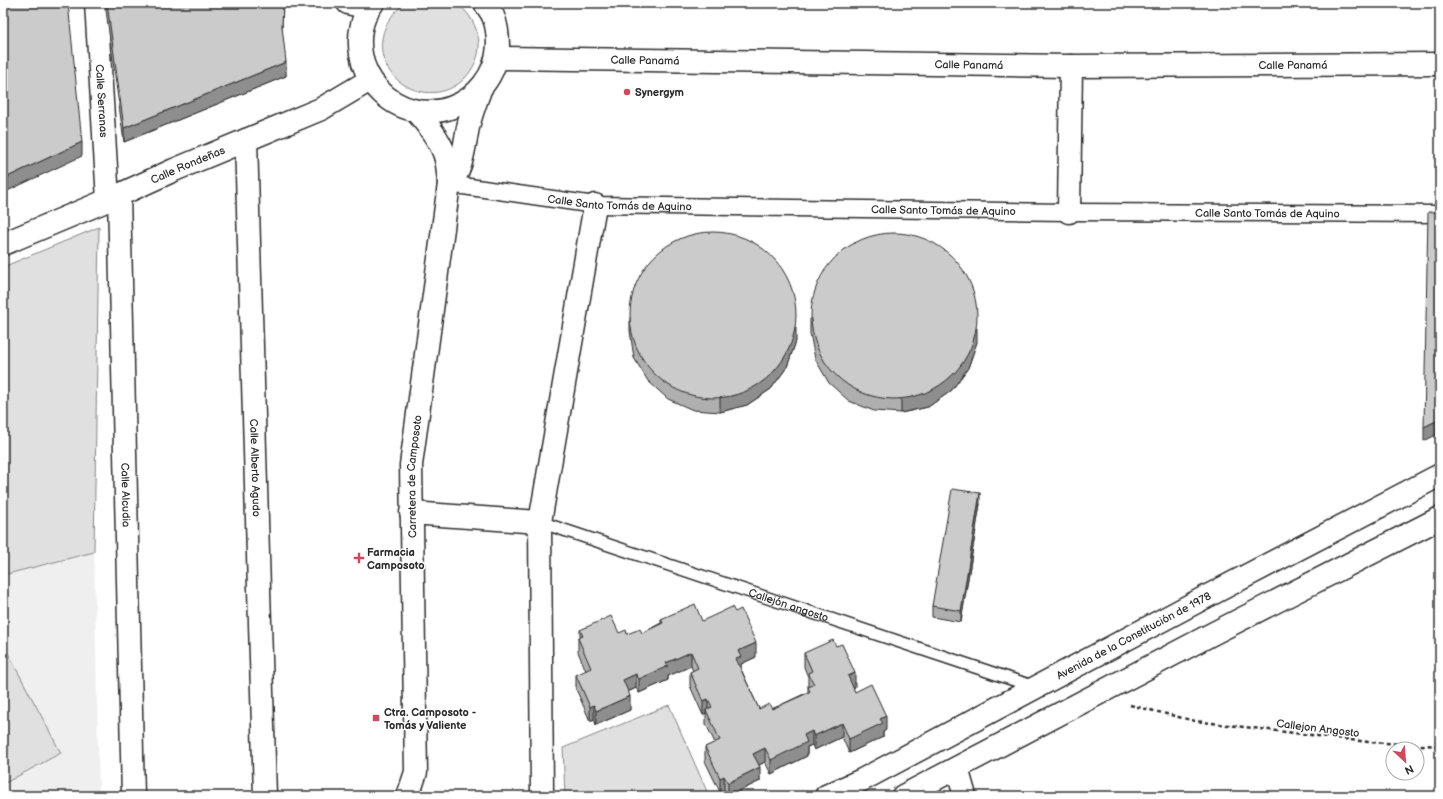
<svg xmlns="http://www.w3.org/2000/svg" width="1443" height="799" viewBox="0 0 1443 799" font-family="'Balsamiq Sans',sans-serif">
  <rect width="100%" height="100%" fill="#fff"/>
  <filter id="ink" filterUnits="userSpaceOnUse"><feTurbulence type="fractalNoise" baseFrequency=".025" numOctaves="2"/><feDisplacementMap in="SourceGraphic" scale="8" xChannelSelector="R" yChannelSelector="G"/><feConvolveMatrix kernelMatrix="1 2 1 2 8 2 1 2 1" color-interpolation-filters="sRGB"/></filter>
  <g filter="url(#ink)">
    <!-- built -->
    <path fill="#efefef" d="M 94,552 L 99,796 L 3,796 L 3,575 Z"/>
    <!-- green -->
    <g fill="#e0e0e0" stroke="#868686">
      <path d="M 406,3 L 455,3 C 469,10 478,28 479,43 C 480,56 473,70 464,79 C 428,114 366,76 385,28 C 390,17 396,9 406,3 Z"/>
      <path d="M 99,227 L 94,552 L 3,575 L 3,267 Z"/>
      <path d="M 3,644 L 61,753 L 3,784 Z"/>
      <path d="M 669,705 L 709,796 L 565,796 L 563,748 Z"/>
    </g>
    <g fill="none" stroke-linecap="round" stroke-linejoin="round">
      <!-- service casing -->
      <g stroke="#2b2b2b" stroke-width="14">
        <g id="service">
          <path id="s1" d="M 540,522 L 1035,687"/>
        </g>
      </g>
      <!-- pedestrian casing -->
      <g stroke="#2b2b2b" stroke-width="19">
        <g id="pedestrian">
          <path id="s2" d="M 449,184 L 595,205 L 1069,212 L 1440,214"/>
        </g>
      </g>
      <!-- minor casing -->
      <g stroke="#2b2b2b" stroke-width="25">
        <g id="minor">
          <path id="s3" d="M 96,3 L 108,200"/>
          <path id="s4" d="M 246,140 L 265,796"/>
          <path id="s5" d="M 119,195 L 133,796"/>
          <path d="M 1069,212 L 1071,66"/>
          <path d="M 411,513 L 540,522"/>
          <path d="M 957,768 L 965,796"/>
          <path d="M 542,796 L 540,522 L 595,205"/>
        </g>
      </g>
      <!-- tertiary casing -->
      <g stroke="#2b2b2b" stroke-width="25">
        <g id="tertiary">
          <path d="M 348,3 L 369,8"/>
          <path d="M 373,3 C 361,17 358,37 361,54 C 363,68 369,79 378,89 C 420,135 494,106 498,46 C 498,36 497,25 493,16 C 491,11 487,7 485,3"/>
          <path id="s6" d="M 497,58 L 1071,66 L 1440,64"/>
          <path d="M 449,184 C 464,169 464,143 469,123 C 472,112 476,101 480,90"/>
          <path id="s7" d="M 3,244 L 108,200 L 174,170 L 321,109 L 370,80"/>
          <path id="s8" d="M 408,796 L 416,772 L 411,465 L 449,184 C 448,174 448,163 444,153 C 439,138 426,123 416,111"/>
          <path id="s9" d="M 826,796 L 862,780 L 1200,600 L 1440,475"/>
          <path d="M 903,796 L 1214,633 L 1440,518"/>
        </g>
      </g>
      <!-- path -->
      <path stroke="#2b2b2b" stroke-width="2.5" stroke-dasharray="4 3" stroke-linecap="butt" d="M 1130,705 L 1195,721 L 1368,742 L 1440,746"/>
      <!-- service -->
      <use href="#service" stroke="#fff" stroke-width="11"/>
      <!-- pedestrian -->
      <use href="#pedestrian" stroke="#fff" stroke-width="16"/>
      <!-- minor -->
      <use href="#minor" stroke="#fff" stroke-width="22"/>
      <!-- tertiary -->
      <use href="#tertiary" stroke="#fff" stroke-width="22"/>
    </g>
    <!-- wall -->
    <g fill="#afafaf" stroke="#2b2b2b">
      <path d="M 105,3 L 283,3 L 282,29 L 286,76 L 124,142 Z"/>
      <path d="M 630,317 L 796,341 L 787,367 L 771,389 L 747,405 L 720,412 L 693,410 L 668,399 L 648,381 L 634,358 L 630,331 Z"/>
      <path d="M 810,319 L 977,342 L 968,368 L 951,391 L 928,407 L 901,413 L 874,411 L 849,401 L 829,383 L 815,359 L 810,333 Z"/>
      <path d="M 980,504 L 961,622 L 932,617 L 932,606 Z"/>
      <path d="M 661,619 L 702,621 L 756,657 L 741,664 L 741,669 L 759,709 L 772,709 L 808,692 L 808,677 L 804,667 L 804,653 L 855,687 L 853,688 L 855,692 L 886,730 L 883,732 L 883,737 L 849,753 L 842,737 L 814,750 L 812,745 L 807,747 L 807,756 L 771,774 L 765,762 L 759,765 L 760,781 L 729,796 L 727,796 L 724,790 L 720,792 L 705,761 L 705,747 L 715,743 L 706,724 L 706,713 L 703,715 L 690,686 L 690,672 L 693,671 L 691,666 L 668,676 L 668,680 L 639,693 L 636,688 L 628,692 L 630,710 L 596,725 L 594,719 L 590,721 L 576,689 L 576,675 L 586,671 L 578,652 L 578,638 L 580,637 L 580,630 L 627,634 L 642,633 L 661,623 Z"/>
    </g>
    <!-- shaded-wall -->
    <g fill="#8e8e8e" stroke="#2b2b2b">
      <path d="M 286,62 L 286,76 L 124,142 L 124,128 Z"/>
      <path d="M 82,142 L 82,156 L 3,193 L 3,179 Z"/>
      <path d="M 796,327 L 796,341 L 787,367 L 771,389 L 747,405 L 720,412 L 720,398 Z"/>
      <path d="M 977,328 L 977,342 L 968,368 L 951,391 L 928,407 L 901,413 L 901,399 Z"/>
      <path d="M 1440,419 L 1440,433 L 1424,441 L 1424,427 Z"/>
      <path d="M 980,493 L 980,504 L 961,622 L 961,611 Z"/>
      <path d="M 756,643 L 756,657 L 741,664 L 741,671 L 736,659 L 738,651 Z"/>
      <path d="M 691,652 L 691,666 L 668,676 L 668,680 L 639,693 L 639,679 L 666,663 Z"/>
      <path d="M 855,673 L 855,687 L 848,690 L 848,676 Z"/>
      <path d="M 636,674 L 636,688 L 623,694 L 623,680 Z"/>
      <path d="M 630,696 L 630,710 L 596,725 L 596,711 Z"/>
      <path d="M 708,699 L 708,713 L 706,710 L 706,713 L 703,715 L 703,701 Z"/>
      <path d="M 594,705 L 594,719 L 590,721 L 590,707 Z"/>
      <path d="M 886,716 L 886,730 L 883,732 L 883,737 L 849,753 L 849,739 L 880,719 Z"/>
      <path d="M 842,723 L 842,737 L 814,750 L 814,736 Z"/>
      <path d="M 812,731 L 812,745 L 807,747 L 807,756 L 771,774 L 771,760 L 804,735 Z"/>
      <path d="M 765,748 L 765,762 L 753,768 L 753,754 Z"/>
      <path d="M 760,767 L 760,781 L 729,796 L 728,796 L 728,783 Z"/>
      <path d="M 724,776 L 724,790 L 720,792 L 720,778 Z"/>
    </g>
    <!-- building -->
    <g fill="#cbcbcb" stroke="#2b2b2b">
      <path d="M 3,3 L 68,3 L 82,142 L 3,179 Z"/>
      <path d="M 107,3 L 283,3 L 282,26 L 286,62 L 124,128 Z"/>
      <path d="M 1428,212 L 1440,212 L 1440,419 L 1424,427 Z"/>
      <circle cx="713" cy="315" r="83"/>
      <circle cx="894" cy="316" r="83"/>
      <path d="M 952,489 L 980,493 L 961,611 L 932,606 Z"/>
      <path d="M 695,604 L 702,621 L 732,607 L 735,612 L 741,609 L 756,643 L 738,651 L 741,657 L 736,659 L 759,709 L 769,704 L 772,709 L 810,692 L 808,687 L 814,684 L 808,673 L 812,671 L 804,653 L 833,640 L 836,646 L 842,644 L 855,673 L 848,676 L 855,692 L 871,684 L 886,716 L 880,719 L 883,723 L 849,739 L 842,723 L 814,736 L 812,731 L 804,735 L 807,742 L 771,760 L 765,748 L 753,754 L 760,767 L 728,783 L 724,776 L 720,778 L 705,747 L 720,740 L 706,710 L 712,707 L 708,699 L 703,701 L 690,672 L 698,668 L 691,652 L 666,663 L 668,666 L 639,679 L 636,674 L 623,680 L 630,696 L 596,711 L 594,705 L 590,707 L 576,675 L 591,668 L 578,638 L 583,636 L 580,630 L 611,616 L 619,633 L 626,630 L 627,634 L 640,629 L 642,633 L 663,623 L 661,619 Z"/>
    </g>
  </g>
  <!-- markers -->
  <g fill="#d1495b" stroke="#fff" stroke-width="1.5">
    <circle cx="627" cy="92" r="4"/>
    <path d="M357 552h4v4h4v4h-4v4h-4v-4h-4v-4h4z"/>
    <rect x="372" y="714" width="8" height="8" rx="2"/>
  </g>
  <g text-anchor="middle" stroke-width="3" stroke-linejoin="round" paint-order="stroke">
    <!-- street labels -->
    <g font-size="11" fill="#2b2b2b" stroke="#fff">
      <text dy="4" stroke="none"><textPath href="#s6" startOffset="148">Calle Panamá</textPath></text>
      <text dy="4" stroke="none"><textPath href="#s6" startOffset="472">Calle Panamá</textPath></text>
      <text dy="4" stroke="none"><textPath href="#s6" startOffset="796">Calle Panamá</textPath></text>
      <text dy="4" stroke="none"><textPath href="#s3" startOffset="98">Calle Serranas</textPath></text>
      <text dy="4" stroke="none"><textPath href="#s7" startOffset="201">Calle Rondeñas</textPath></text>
      <text dy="4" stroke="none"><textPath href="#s2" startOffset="172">Calle Santo Tomás de Aquino</textPath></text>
      <text dy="4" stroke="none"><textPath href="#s2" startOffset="496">Calle Santo Tomás de Aquino</textPath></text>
      <text dy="4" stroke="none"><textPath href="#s2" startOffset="820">Calle Santo Tomás de Aquino</textPath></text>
      <text dy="4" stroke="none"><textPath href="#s4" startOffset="328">Calle Alberto Agudo</textPath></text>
      <text dy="4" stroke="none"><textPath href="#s8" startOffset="321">Carretera de Camposoto</textPath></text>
      <text dy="4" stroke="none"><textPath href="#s5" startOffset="300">Calle Alcudia</textPath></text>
      <text dy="4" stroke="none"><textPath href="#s1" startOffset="262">Callejón angosto</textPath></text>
      <text dy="4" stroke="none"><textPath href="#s9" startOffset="347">Avenida de la Constitución de 1978</textPath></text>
      <text transform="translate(1318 728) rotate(7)" y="4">Callejon Angosto</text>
    </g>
    <!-- poi labels -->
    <g font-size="11" font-weight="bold" fill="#2b2b2b" stroke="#fff" text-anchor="start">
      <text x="635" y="96">Synergym</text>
      <text x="367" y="556">Farmacia<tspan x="367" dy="13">Camposoto</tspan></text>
      <text x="384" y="716">Ctra. Camposoto -<tspan x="384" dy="13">Tomás y Valiente</tspan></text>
    </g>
  </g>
  <!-- margin -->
  <rect width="1443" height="799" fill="none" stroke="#fff" stroke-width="16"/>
  <rect x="8" y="8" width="1427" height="783" fill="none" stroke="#2b2b2b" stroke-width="1.5" filter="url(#ink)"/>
  <!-- north arrow -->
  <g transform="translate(1405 761) rotate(154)"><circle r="19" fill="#ffffff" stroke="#aaaaaa"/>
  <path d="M0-3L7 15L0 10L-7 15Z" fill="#d1495b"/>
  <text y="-6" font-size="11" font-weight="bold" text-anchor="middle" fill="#2b2b2b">N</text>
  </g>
</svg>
